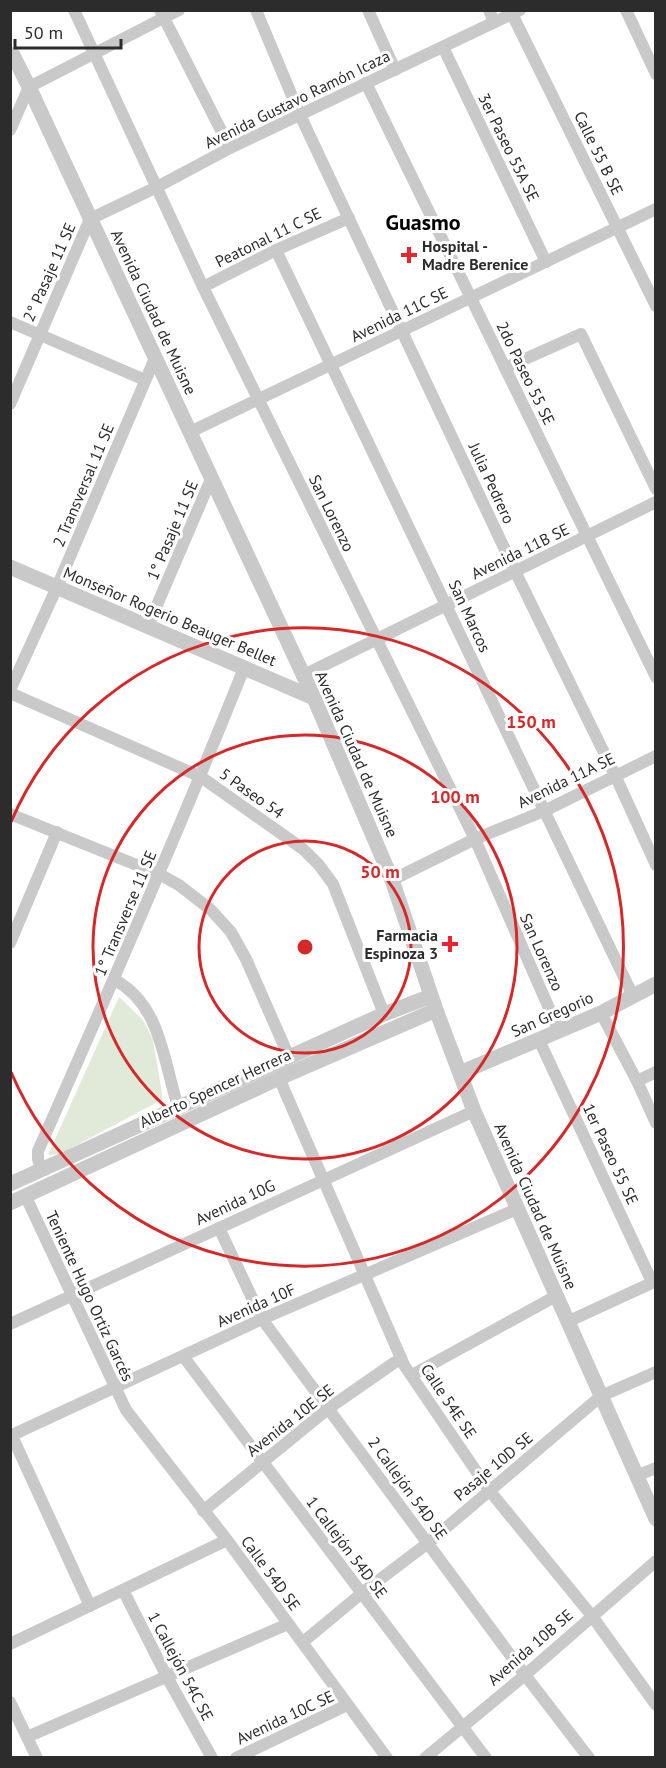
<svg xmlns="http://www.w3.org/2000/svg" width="666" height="1768" viewBox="0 0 666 1768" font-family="'PT Sans',sans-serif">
  <rect width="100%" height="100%" fill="#fff"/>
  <!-- green -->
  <path fill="#e1ead8" d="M 119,997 L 143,1020 L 153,1040 L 163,1099 L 60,1154 L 48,1155 Z"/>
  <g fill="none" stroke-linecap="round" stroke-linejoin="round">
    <!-- minor -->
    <g stroke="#c9c9c9" stroke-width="12">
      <path d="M 74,10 L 203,287 L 475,839 L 559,1031"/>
      <path d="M 160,10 L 230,148"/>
      <path d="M 256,10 L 300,115 L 515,571 L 615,775 L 656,865"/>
      <path d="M 368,10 L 395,70"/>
      <path d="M 489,10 L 494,22"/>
      <path d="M 626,10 L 656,74"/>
      <path d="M 512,14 L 656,306"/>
      <path d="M 443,47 L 546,262"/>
      <path d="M 366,83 L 656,677"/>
      <path d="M 10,130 L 29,87 L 179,10"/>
      <path d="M 276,250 L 633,996"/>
      <path d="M 203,287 L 276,250 L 349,218"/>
      <path d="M 10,322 L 145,380"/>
      <path d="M 505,368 L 581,334 L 656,489"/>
      <path d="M 10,404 L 90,219 L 157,187 L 230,148 L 520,10"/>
      <path d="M 190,432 L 656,209"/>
      <path d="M 148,626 L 211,479"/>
      <path d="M 302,676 L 656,502"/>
      <path d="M 10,690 L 57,587 L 155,358"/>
      <path d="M 10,693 L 201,777 L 303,849 L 319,865 L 333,884 L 384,1014"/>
      <path d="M 10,814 L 159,874 L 179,885 L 211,910 L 231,932 L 246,959 L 289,1057"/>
      <path d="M 392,880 L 475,839 L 544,811 L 656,756"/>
      <path d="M 10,943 L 57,832"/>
      <path d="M 115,980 C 159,1004 163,1056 176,1100"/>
      <path d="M 601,1013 L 637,1081 L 656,1123"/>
      <path d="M 539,1040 L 652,1282"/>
      <path d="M 279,1078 L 404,1365 L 489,1490 L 592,1616 L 656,1705"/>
      <path d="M 637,1081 L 656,1072"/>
      <path d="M 41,1170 L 38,1159 L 38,1151 C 109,991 179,831 244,668"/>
      <path d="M 25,1195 L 126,1410 L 227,1540 L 387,1758"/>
      <path d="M 219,1228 L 262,1319 L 525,1675 L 589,1758"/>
      <path d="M 567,1322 L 656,1281"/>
      <path d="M 10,1324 L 474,1111"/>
      <path d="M 183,1356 L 486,1758"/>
      <path d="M 412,1375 L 556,1296"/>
      <path d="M 10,1436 L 262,1319 L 517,1209"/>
      <path d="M 12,1436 L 90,1606"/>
      <path d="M 636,1476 L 656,1468"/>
      <path d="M 203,1511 L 329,1408 L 401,1358"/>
      <path d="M 123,1590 L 167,1677 L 212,1758"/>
      <path d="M 303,1642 L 362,1593 L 428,1543 L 601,1396 L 656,1372"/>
      <path d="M 10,1644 L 227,1540"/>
      <path d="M 10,1702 L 37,1758"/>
      <path d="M 27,1737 L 288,1624"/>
      <path d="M 236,1758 L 347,1705"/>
      <path d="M 425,1758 L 525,1675 L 656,1561"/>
    </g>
    <!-- tertiary -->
    <g stroke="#c9c9c9" stroke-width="15">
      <path d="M 10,54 L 13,55 L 29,87 L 314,698 L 392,880 L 436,1010 L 474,1111 L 656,1519"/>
      <path d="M 10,567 L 314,698"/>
      <path d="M 460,1073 L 601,1013 L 656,984"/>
      <path d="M 10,1184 L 384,1014 L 431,996"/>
      <path d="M 10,1203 L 279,1078 L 436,1010"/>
    </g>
  </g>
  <!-- distance rings -->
  <g fill="none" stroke="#d62828" stroke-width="3">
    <circle cx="305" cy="947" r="106"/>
    <circle cx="305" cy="947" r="212"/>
    <path d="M11 822A319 319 0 1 1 11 1072"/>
  </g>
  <!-- markers -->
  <g fill="#ec242e" stroke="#fff" stroke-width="2">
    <path d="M406 246h6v6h6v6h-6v6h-6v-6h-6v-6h6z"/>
    <path d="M447 935h6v6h6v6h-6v6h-6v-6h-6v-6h6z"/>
  </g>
  <g text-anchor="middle" stroke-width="6" stroke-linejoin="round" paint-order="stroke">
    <!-- street labels -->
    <g font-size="16" fill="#2c2c2c" stroke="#fff">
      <text transform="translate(297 99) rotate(-26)" y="6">Avenida Gustavo Ramón Icaza</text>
      <text transform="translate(509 147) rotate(64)" y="6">3er Paseo 55A SE</text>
      <text transform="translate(599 153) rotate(64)" y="6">Calle 55 B SE</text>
      <text transform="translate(268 237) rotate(-26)" y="6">Peatonal 11 C SE</text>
      <text transform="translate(49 272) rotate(-66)" y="6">2° Pasaje 11 SE</text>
      <text transform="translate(154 312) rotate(65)" y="6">Avenida Ciudad de Muisne</text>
      <text transform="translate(399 314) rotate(-26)" y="6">Avenida 11C SE</text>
      <text transform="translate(526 373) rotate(64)" y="6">2do Paseo 55 SE</text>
      <text transform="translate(492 483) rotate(65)" y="6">Julia Pedrero</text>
      <text transform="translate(83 485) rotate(-67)" y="6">2 Transversal 11 SE</text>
      <text transform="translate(332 513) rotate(64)" y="6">San Lorenzo</text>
      <text transform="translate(172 530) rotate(-67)" y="6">1° Pasaje 11 SE</text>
      <text transform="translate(520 551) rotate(-26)" y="6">Avenida 11B SE</text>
      <text transform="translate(170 616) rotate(23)" y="6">Monseñor Rogerio Beauger Bellet</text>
      <text transform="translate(470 616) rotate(65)" y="6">San Marcos</text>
      <text transform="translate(357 754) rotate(66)" y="6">Avenida Ciudad de Muisne</text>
      <text transform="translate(566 780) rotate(-26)" y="6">Avenida 11A SE</text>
      <text transform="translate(252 793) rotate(35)" y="6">5 Paseo 54</text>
      <text transform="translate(125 913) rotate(-67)" y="6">1° Transverse 11 SE</text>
      <text transform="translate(542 952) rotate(66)" y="6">San Lorenzo</text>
      <text transform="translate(552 1014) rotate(-24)" y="6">San Gregorio</text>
      <text transform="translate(215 1088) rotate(-25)" y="6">Alberto Spencer Herrera</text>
      <text transform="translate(611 1154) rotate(65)" y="6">1er Paseo 55 SE</text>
      <text transform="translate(235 1202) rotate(-25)" y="6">Avenida 10G</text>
      <text transform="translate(536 1206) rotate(66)" y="6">Avenida Ciudad de Muisne</text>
      <text transform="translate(90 1296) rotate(65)" y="6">Teniente Hugo Ortiz Garcés</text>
      <text transform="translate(256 1305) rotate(-24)" y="6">Avenida 10F</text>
      <text transform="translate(449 1401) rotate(56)" y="6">Calle 54E SE</text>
      <text transform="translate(290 1420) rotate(-38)" y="6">Avenida 10E SE</text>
      <text transform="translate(493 1466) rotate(-40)" y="6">Pasaje 10D SE</text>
      <text transform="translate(408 1488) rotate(54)" y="6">2 Callejón 54D SE</text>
      <text transform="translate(347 1547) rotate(53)" y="6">1 Callejón 54D SE</text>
      <text transform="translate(271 1573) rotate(54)" y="6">Calle 54D SE</text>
      <text transform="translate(530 1647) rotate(-41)" y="6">Avenida 10B SE</text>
      <text transform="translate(181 1666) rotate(62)" y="6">1 Callejón 54C SE</text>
      <text transform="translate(285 1717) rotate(-25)" y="6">Avenida 10C SE</text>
    </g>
    <!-- poi labels -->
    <g font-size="16" font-weight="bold" fill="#2c2c2c" stroke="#fff" text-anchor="start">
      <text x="422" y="252">Hospital -<tspan x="422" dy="18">Madre Berenice</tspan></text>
      <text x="438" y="941" text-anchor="end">Farmacia<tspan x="438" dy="18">Espinoza 3</tspan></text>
    </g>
    <!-- district labels -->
    <g font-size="22" font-weight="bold" fill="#000" stroke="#fff">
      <text x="423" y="230">Guasmo</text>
    </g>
  </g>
  <circle cx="305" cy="947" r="9" fill="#d62828" stroke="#fff" stroke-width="3"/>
  <g font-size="18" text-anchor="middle" font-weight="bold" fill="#d62828" stroke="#fff" stroke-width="6" stroke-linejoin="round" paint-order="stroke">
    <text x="531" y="728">150 m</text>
    <text x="455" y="803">100 m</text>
    <text x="380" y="878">50 m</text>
  </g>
  <!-- border -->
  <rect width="666" height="1768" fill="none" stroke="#2c2c2c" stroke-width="24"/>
  <!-- scale -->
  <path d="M15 39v9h106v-9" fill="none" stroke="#2c2c2c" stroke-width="3"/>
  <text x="24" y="39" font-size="18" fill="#2c2c2c" stroke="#ffffff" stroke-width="4.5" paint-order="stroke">50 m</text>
</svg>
